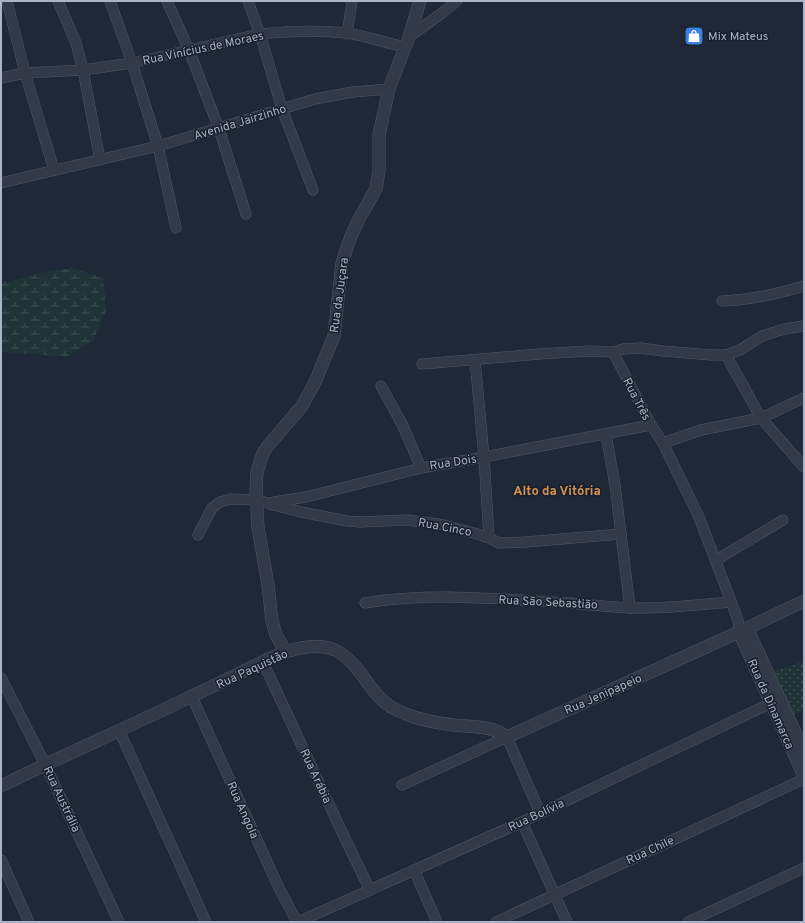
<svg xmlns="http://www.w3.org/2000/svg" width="805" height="923" viewBox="0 0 805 923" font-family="Overpass,sans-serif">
  <defs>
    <pattern id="wetland-marsh" width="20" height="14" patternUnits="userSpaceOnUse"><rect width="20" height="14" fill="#203438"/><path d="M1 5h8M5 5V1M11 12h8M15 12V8" fill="none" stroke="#3e4f53"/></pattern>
    <pattern id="park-dots" width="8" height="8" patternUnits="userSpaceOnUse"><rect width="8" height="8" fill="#203438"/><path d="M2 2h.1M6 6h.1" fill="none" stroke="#3e4f53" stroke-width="1.8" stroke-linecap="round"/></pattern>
  </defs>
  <rect width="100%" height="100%" fill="#1e2837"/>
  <!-- wetland -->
  <path fill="url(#wetland-marsh)" d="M 72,268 L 103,278 L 106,311 L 93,341 L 66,357 L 35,354 L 1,352 L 1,282 L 9,282 L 40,273 Z"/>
  <!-- park -->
  <path fill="url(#park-dots)" d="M 804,661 L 804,710 L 792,716 L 772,672 Z"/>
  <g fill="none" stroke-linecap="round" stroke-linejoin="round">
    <!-- minor casing -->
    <g stroke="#4f5766" stroke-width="11">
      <g id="minor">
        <path d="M 7,1 L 25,73 L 54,170"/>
        <path d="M 58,1 L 76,43 L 83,70 L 100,160"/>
        <path d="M 110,1 L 132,63 L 158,146 L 176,228"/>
        <path d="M 167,1 L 189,50 L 219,129 L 246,214"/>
        <path d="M 248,1 L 260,34 L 282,109 L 313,190"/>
        <path d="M 347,34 L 352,1"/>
        <path d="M 409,37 L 442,13 L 457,1"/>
        <path d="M 1,78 L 25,73 L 83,70 L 132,63 L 260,34 C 288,31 319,30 347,33 C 366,36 386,43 405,47"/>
        <path d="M 1,183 L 158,146 L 315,99 L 353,92 L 389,89"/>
        <path d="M 722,301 C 750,300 777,294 804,286"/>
        <path d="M 613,352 L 651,425 L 663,443 L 699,517 L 738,620 L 739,632"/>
        <path d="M 726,355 L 761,418 L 804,467"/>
        <path d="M 475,360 L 484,457 L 489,538"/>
        <path d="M 422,364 L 539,354 L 589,351 L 613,352 L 623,349 L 640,348 L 663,351 L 711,355 L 726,355 L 740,350 L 762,336 L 784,329 L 804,326"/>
        <path d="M 381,386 L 402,424 L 421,468"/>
        <path d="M 606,435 L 615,485 L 630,608"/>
        <path d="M 663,443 L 701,430 L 761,418 L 804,398"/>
        <path d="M 269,504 L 301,512 L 347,521 L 360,522 L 407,520 L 439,524 L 474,533 L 489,538 L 499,543 L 526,542 L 621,534"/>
        <path d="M 198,535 L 212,508 L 220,502 L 231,499 L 257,500 L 268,503 L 306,497 L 421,468 L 484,457 L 651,425"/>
        <path d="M 716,560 L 783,520"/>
        <path d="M 365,603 C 431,592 504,599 570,603 C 590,605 611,607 631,608 C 664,609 697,605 730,602"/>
        <path d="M 263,662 L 340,828 L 370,890"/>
        <path d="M 1,678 L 45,764 L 119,922"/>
        <path d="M 192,697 L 279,888 L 297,922"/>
        <path d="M 119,730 L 206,922"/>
        <path d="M 402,785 L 507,737 L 540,813"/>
        <path d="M 522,822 L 567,922"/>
        <path d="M 1,860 L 29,922"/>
        <path d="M 414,870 L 437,922"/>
        <path d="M 298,922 L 522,822 L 771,703"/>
        <path d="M 496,922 L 804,779"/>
        <path d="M 688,922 L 804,868"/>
      </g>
    </g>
    <!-- tertiary casing -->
    <g stroke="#4f5766" stroke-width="13">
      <g id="tertiary">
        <path d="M 747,628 L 804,752"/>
        <path d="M 739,632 L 804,776"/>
        <path d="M 286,652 L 276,635 L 272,621 L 268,585 L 258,527 L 256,491 L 257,472 L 263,453 L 267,447 L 302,406 L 315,382 L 334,336 L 342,263 L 351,236 L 360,217 L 376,189 L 379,171 L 379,135 L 389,89 L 409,37 L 420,1"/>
        <path d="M 1,786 C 64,755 129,727 192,696 C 212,687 232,677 252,667 C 263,662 275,655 288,651 C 302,647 321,644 335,650 C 354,659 365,681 378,696 C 386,705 395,710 406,714 C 420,720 437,723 453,725 C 471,727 492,725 507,737 L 739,632 L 804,601"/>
      </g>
    </g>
    <!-- minor -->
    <use href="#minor" stroke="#323a47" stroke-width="10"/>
    <!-- tertiary -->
    <use href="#tertiary" stroke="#323a47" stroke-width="12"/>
  </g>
  <!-- icons -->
  <defs>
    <g id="shop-square" transform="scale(1)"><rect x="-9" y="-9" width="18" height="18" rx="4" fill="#3f7fe0" stroke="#171f2c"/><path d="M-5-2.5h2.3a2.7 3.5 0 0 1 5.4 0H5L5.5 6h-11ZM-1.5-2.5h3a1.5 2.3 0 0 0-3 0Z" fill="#fff"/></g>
  </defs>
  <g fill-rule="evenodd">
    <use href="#shop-square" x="694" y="36"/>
  </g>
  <g text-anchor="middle" stroke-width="3" stroke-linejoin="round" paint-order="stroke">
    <!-- poi labels -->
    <g font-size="12" fill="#abb4c5" stroke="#171f2c" text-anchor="start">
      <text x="708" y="40">Mix Mateus</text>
    </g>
    <!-- street labels -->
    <g font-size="12" fill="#abb4c5" stroke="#171f2c">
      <text transform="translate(203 48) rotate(-12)" y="4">Rua Vinícius de Moraes</text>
      <text transform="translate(240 122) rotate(-17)" y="4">Avenida Jairzinho</text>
      <text transform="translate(339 295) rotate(-82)" y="4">Rua da Juçara</text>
      <text transform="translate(637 399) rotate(62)" y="4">Rua Três</text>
      <text transform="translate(453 462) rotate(-9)" y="4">Rua Dois</text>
      <text transform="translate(445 527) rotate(11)" y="4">Rua Cinco</text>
      <text transform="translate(548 602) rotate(3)" y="4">Rua São Sebastião</text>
      <text transform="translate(252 669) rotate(-25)" y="4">Rua Paquistão</text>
      <text transform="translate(603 694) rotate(-24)" y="4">Rua Jenipapeio</text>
      <text transform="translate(771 704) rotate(66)" y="4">Rua da Dinamarca</text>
      <text transform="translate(316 776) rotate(65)" y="4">Rua Arábia</text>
      <text transform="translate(62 799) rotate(65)" y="4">Rua Austrália</text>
      <text transform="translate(243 810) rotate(66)" y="4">Rua Angola</text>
      <text transform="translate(536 815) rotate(-25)" y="4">Rua Bolívia</text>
      <text transform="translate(650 850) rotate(-25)" y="4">Rua Chile</text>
    </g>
    <!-- neighbourhood labels -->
    <g font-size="13" font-weight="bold" fill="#d89353" stroke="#171f2c">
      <text x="557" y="495">Alto da Vitória</text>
    </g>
  </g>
  <!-- border -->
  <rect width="805" height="923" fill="none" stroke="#abb4c5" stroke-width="4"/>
</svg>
